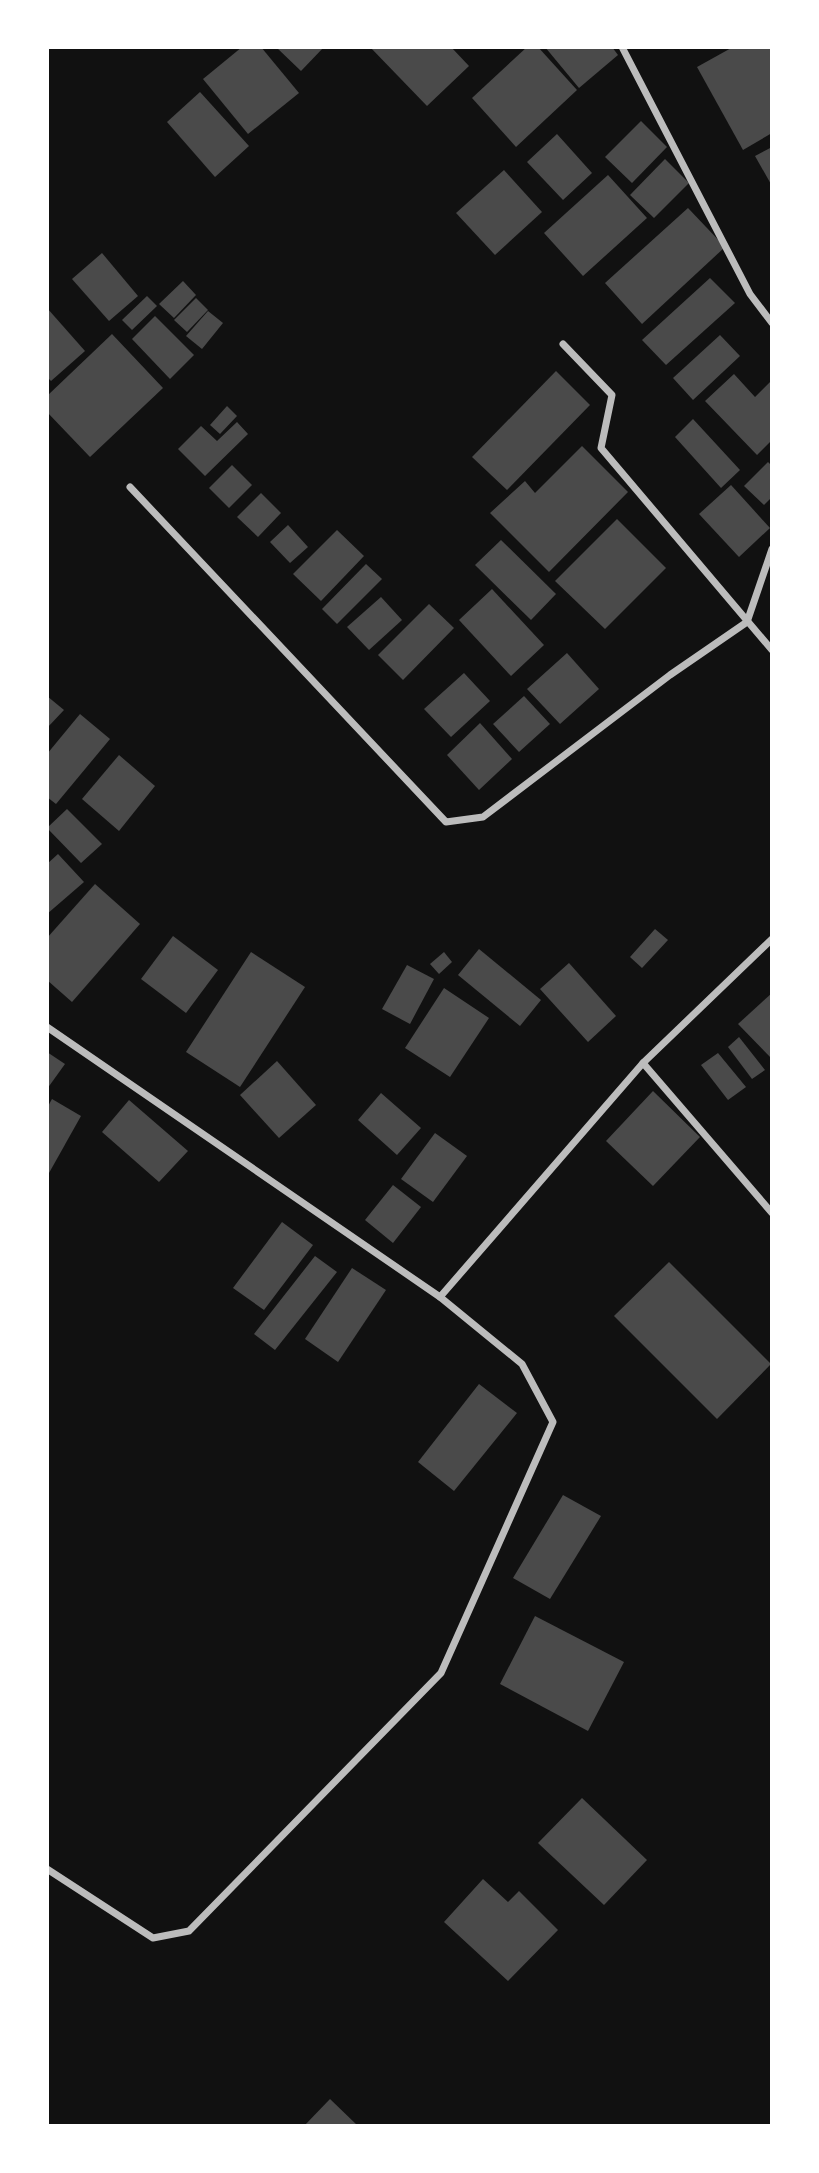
<svg xmlns="http://www.w3.org/2000/svg" width="819" height="2173" viewBox="0 0 819 2173" font-family="Ubuntu,sans-serif">
  <rect width="100%" height="100%" fill="#111"/>
  <!-- building -->
  <g fill="#4a4a4a">
    <path d="M 242,47 L 261,47 L 299,93 L 248,134 L 203,79 Z"/>
    <path d="M 276,47 L 324,47 L 301,71 Z"/>
    <path d="M 370,47 L 451,47 L 469,66 L 427,106 Z"/>
    <path d="M 527,47 L 538,47 L 577,90 L 516,147 L 472,98 Z"/>
    <path d="M 545,47 L 612,47 L 618,55 L 579,88 Z"/>
    <path d="M 733,47 L 769,47 L 772,53 L 772,133 L 743,150 L 697,67 Z"/>
    <path d="M 200,92 L 249,146 L 215,177 L 167,122 Z"/>
    <path d="M 641,121 L 667,147 L 632,183 L 605,157 Z"/>
    <path d="M 557,134 L 592,173 L 563,200 L 527,162 Z"/>
    <path d="M 772,147 L 772,186 L 755,156 Z"/>
    <path d="M 665,159 L 689,183 L 654,218 L 630,195 Z"/>
    <path d="M 504,170 L 542,212 L 495,255 L 456,213 Z"/>
    <path d="M 608,175 L 647,218 L 583,276 L 544,233 Z"/>
    <path d="M 688,208 L 725,247 L 642,324 L 605,283 Z"/>
    <path d="M 102,253 L 138,296 L 109,321 L 72,279 Z"/>
    <path d="M 710,278 L 735,303 L 666,365 L 642,340 Z"/>
    <path d="M 183,281 L 196,295 L 174,318 L 159,304 Z"/>
    <path d="M 147,296 L 157,306 L 132,330 L 122,320 Z"/>
    <path d="M 196,298 L 208,310 L 187,332 L 174,320 Z"/>
    <path d="M 47,308 L 85,351 L 51,381 L 47,377 Z"/>
    <path d="M 208,311 L 223,323 L 202,349 L 186,336 Z"/>
    <path d="M 155,316 L 194,355 L 170,379 L 132,339 Z"/>
    <path d="M 112,334 L 163,388 L 90,457 L 47,412 L 47,396 Z"/>
    <path d="M 720,335 L 740,356 L 693,400 L 673,378 Z"/>
    <path d="M 556,371 L 590,405 L 507,490 L 472,457 Z"/>
    <path d="M 734,374 L 755,397 L 772,380 L 772,440 L 757,455 L 705,401 Z"/>
    <path d="M 227,406 L 237,416 L 220,434 L 210,425 Z"/>
    <path d="M 693,419 L 740,470 L 721,488 L 675,437 Z"/>
    <path d="M 237,422 L 248,434 L 205,476 L 178,449 L 201,426 L 217,441 Z"/>
    <path d="M 582,446 L 628,492 L 549,572 L 490,513 L 525,481 L 535,493 Z"/>
    <path d="M 768,462 L 772,466 L 772,497 L 764,505 L 744,486 Z"/>
    <path d="M 232,465 L 252,485 L 229,508 L 209,488 Z"/>
    <path d="M 731,485 L 770,528 L 739,557 L 699,514 Z"/>
    <path d="M 261,493 L 281,513 L 258,537 L 237,517 Z"/>
    <path d="M 617,519 L 666,568 L 605,629 L 555,581 Z"/>
    <path d="M 288,525 L 308,547 L 290,563 L 270,542 Z"/>
    <path d="M 337,530 L 364,556 L 321,601 L 293,574 Z"/>
    <path d="M 501,540 L 556,594 L 531,620 L 475,565 Z"/>
    <path d="M 366,564 L 382,579 L 337,624 L 322,609 Z"/>
    <path d="M 492,589 L 544,645 L 511,676 L 459,620 Z"/>
    <path d="M 381,597 L 402,620 L 369,650 L 347,627 Z"/>
    <path d="M 429,604 L 454,628 L 403,680 L 378,655 Z"/>
    <path d="M 567,653 L 599,689 L 560,724 L 527,689 Z"/>
    <path d="M 464,673 L 490,701 L 451,737 L 424,709 Z"/>
    <path d="M 47,696 L 64,710 L 47,728 Z"/>
    <path d="M 524,696 L 550,724 L 519,752 L 493,724 Z"/>
    <path d="M 80,714 L 110,739 L 56,804 L 47,797 L 47,754 Z"/>
    <path d="M 480,723 L 512,759 L 479,790 L 447,755 Z"/>
    <path d="M 119,755 L 155,786 L 119,831 L 82,799 Z"/>
    <path d="M 67,809 L 102,844 L 81,863 L 47,828 Z"/>
    <path d="M 58,854 L 84,882 L 47,914 L 47,864 Z"/>
    <path d="M 95,884 L 140,924 L 72,1002 L 47,980 L 47,938 Z"/>
    <path d="M 655,929 L 668,940 L 642,968 L 630,957 Z"/>
    <path d="M 173,936 L 218,970 L 186,1013 L 141,979 Z"/>
    <path d="M 479,949 L 541,1000 L 520,1026 L 458,975 Z"/>
    <path d="M 251,952 L 305,987 L 240,1087 L 186,1052 Z"/>
    <path d="M 444,952 L 452,962 L 439,974 L 430,964 Z"/>
    <path d="M 569,963 L 616,1016 L 588,1042 L 540,989 Z"/>
    <path d="M 407,965 L 434,979 L 410,1024 L 382,1009 Z"/>
    <path d="M 444,988 L 489,1018 L 450,1077 L 405,1048 Z"/>
    <path d="M 772,993 L 772,1059 L 738,1024 Z"/>
    <path d="M 739,1037 L 765,1070 L 752,1079 L 728,1047 Z"/>
    <path d="M 47,1052 L 65,1064 L 47,1089 Z"/>
    <path d="M 718,1053 L 746,1087 L 728,1100 L 701,1065 Z"/>
    <path d="M 277,1061 L 316,1105 L 279,1138 L 240,1095 Z"/>
    <path d="M 653,1091 L 700,1137 L 653,1186 L 606,1141 Z"/>
    <path d="M 381,1093 L 421,1128 L 397,1155 L 358,1120 Z"/>
    <path d="M 52,1099 L 81,1116 L 49,1173 L 47,1172 L 47,1108 Z"/>
    <path d="M 129,1100 L 188,1151 L 159,1182 L 102,1132 Z"/>
    <path d="M 435,1133 L 467,1156 L 433,1202 L 401,1179 Z"/>
    <path d="M 393,1185 L 421,1207 L 393,1243 L 365,1220 Z"/>
    <path d="M 282,1222 L 313,1245 L 264,1310 L 233,1288 Z"/>
    <path d="M 315,1256 L 337,1272 L 275,1350 L 254,1334 Z"/>
    <path d="M 669,1262 L 771,1364 L 717,1419 L 614,1316 Z"/>
    <path d="M 352,1268 L 386,1290 L 338,1362 L 305,1339 Z"/>
    <path d="M 479,1384 L 517,1413 L 454,1491 L 418,1462 Z"/>
    <path d="M 563,1495 L 601,1516 L 550,1599 L 513,1578 Z"/>
    <path d="M 535,1616 L 624,1662 L 588,1731 L 500,1684 Z"/>
    <path d="M 582,1798 L 647,1860 L 604,1905 L 538,1843 Z"/>
    <path d="M 483,1879 L 508,1902 L 519,1891 L 558,1930 L 508,1981 L 444,1922 Z"/>
    <path d="M 330,2099 L 358,2126 L 304,2126 Z"/>
  </g>
  <g fill="none" stroke-linecap="round" stroke-linejoin="round">
    <!-- minor -->
    <g stroke="#bcbcbc" stroke-width="7">
      <path d="M 622,47 L 750,294 L 772,323"/>
      <path d="M 563,344 L 612,395 L 601,448 L 772,650"/>
      <path d="M 130,487 L 446,822 L 483,817 L 670,675 L 747,622"/>
      <path d="M 747,622 L 772,549"/>
      <path d="M 772,939 L 643,1063 L 772,1213"/>
      <path d="M 47,1027 L 440,1297 L 522,1364 L 553,1422 L 441,1673 L 189,1931 L 153,1938 L 47,1869"/>
      <path d="M 440,1297 L 643,1063"/>
    </g>
  </g>
  <!-- border -->
  <rect width="819" height="2173" fill="none" stroke="#ffffff" stroke-width="98"/>
</svg>
